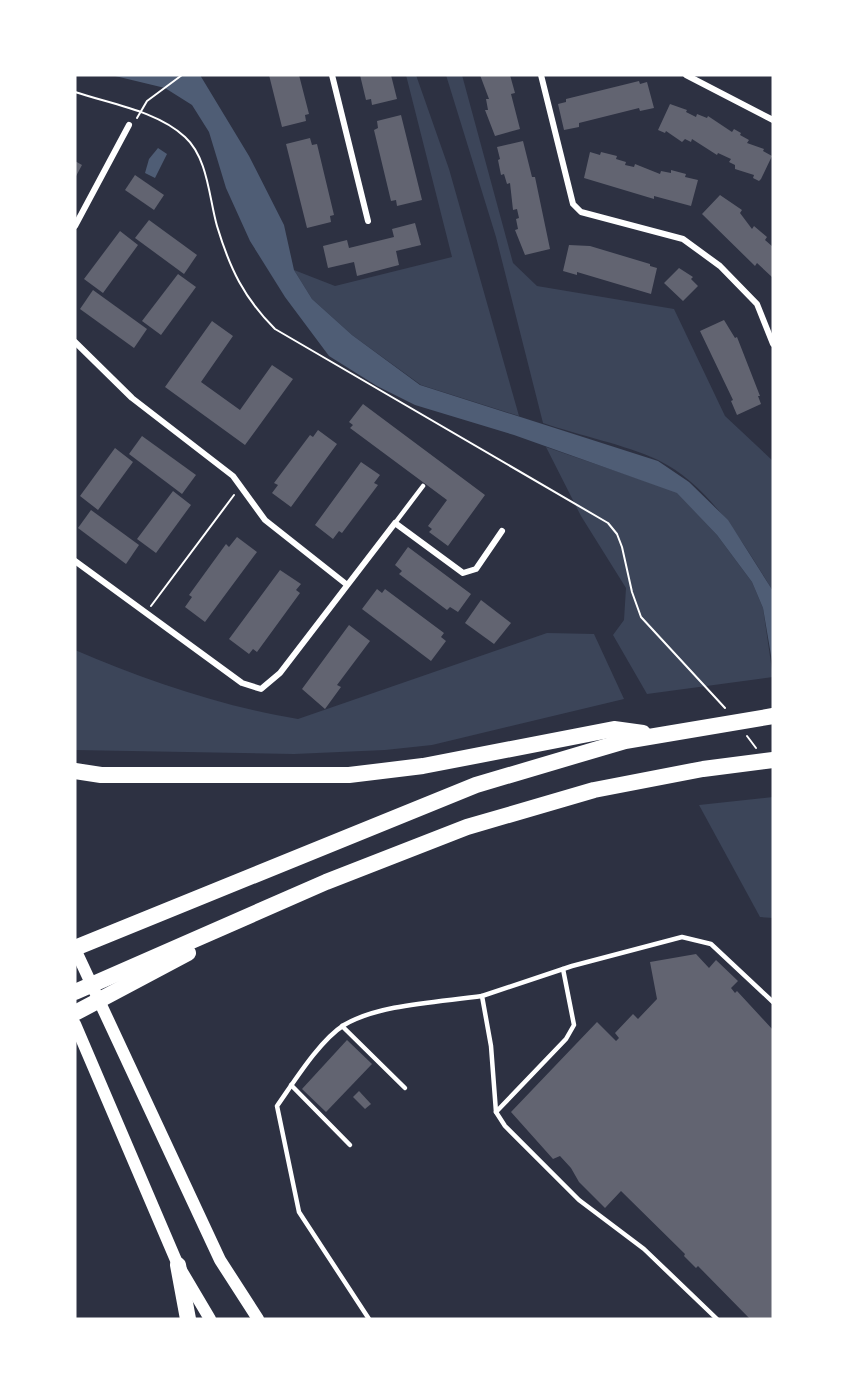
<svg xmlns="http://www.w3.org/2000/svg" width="848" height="1394" viewBox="0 0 848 1394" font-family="'DejaVu Sans',sans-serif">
  <rect width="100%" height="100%" fill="#2d3142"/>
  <!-- green -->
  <g fill="#3c4559">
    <path d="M 406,75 L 416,75 L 449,169 L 519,416 L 421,385 L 352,335 L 312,299 L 294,270 L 335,286 L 452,257 Z"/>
    <path d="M 446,75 L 462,75 L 513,263 L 537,286 L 674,309 L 725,416 L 773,461 L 773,591 C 743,543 711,486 658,460 C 626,445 578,435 543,423 L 496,237 Z"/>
    <path d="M 546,447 L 677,492 L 717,535 L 752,582 L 763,608 L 773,677 L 647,694 L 613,635 L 624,620 L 626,588 L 581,516 Z"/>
    <path d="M 547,633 L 594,634 L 624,699 L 432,745 L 385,750 L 294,754 L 75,750 L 75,650 C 144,680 224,707 298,719 Z"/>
    <path d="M 773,797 L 773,918 L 760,917 L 699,805 Z"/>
  </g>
  <!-- water -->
  <g fill="#4f5d75">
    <path d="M 111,75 L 200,75 L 249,156 L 284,225 L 294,270 L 312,299 L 352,335 L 420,385 L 658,461 L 689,482 L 728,520 L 773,591 L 773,667 L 763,608 L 752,582 L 717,535 L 677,493 L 514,435 L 415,405 L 377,386 L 329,356 L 285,297 L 250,241 L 226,188 L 209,132 L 192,105 L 165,88 Z"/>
    <path d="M 158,148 L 167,154 L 155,178 L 145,173 L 149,159 Z"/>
  </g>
  <!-- building -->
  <g fill="#626471">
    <path d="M 269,75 L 299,75 L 309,114 L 305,115 L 306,121 L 282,127 Z"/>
    <path d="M 360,75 L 391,75 L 397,99 L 372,105 L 371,99 L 366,100 Z"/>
    <path d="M 480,75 L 510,75 L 515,93 L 511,94 L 520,129 L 495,136 L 485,110 L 488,110 L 486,99 L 489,99 Z"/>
    <path d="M 639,81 L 640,84 L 647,82 L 654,108 L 640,111 L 639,108 L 579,123 L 579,127 L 564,130 L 558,104 L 566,102 L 566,99 Z"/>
    <path d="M 670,104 L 687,110 L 686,112 L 696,117 L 697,114 L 707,118 L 708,116 L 732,132 L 734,129 L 741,133 L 740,135 L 749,140 L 747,143 L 764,149 L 763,151 L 772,156 L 761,179 L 759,181 L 753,178 L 754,175 L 735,169 L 735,165 L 729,162 L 731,159 L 718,153 L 717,155 L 692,139 L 691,142 L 685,139 L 682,142 L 666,131 L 665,133 L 658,130 Z"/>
    <path d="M 401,115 L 422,200 L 397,206 L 396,200 L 391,201 L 374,130 L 378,128 L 377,121 Z"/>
    <path d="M 310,138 L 312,145 L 317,144 L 334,215 L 330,216 L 331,222 L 307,228 L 286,144 Z"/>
    <path d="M 523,141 L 532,177 L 535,177 L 550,249 L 525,255 L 515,230 L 518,229 L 516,219 L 519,218 L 517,209 L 513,210 L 510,183 L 507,184 L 504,174 L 501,175 L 498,160 L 500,159 L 497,147 Z"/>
    <path d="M 590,152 L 600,155 L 601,152 L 617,156 L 616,159 L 626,162 L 625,165 L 634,167 L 635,164 L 660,174 L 661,171 L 671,173 L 671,170 L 686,174 L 685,177 L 698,180 L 691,206 L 654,196 L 654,199 L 584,178 Z"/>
    <path d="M 75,161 L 82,165 L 75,178 Z"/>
    <path d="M 135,175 L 164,195 L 154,210 L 125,190 Z"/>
    <path d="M 720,195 L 742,210 L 740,213 L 752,229 L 754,226 L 767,237 L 765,240 L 773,247 L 773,278 L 757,263 L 755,266 L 702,214 Z"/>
    <path d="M 149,220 L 197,255 L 184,274 L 135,238 Z"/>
    <path d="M 415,223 L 421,245 L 396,251 L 399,265 L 357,276 L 354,262 L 328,268 L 323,246 L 347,240 L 349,248 L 394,237 L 392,229 Z"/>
    <path d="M 120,231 L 138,245 L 103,293 L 84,279 Z"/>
    <path d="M 569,245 L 590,246 L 650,264 L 650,266 L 657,268 L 651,294 L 577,272 L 577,275 L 563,271 Z"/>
    <path d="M 679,268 L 693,277 L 691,279 L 698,286 L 683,301 L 664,283 Z"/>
    <path d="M 178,274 L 196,287 L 161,335 L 142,321 Z"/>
    <path d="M 93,290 L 147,329 L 134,348 L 80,309 Z"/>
    <path d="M 724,320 L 735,338 L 737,337 L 760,396 L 758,396 L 761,404 L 737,415 L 731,401 L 733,400 L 700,331 Z"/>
    <path d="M 212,321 L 233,336 L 201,382 L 240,410 L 272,365 L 293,379 L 245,445 L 165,387 Z"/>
    <path d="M 363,404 L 485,495 L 448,546 L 429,532 L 432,529 L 428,526 L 447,500 L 350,428 L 353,425 L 349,422 Z"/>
    <path d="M 318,430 L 337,444 L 291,507 L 272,493 L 278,485 L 274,483 L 310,435 L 313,437 Z"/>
    <path d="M 142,436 L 196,475 L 182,494 L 129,454 Z"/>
    <path d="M 115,448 L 133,462 L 98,510 L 80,496 Z"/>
    <path d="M 361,462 L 380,475 L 374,483 L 378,485 L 342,533 L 339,531 L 333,539 L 315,525 Z"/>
    <path d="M 173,491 L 191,505 L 156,553 L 137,539 Z"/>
    <path d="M 91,510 L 139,545 L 126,564 L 78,528 Z"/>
    <path d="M 237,537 L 257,552 L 205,622 L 185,607 L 192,597 L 189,595 L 226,544 L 229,547 Z"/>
    <path d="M 408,547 L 471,594 L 458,612 L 450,607 L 447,610 L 399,574 L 402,571 L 395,565 Z"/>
    <path d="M 280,570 L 301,584 L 296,590 L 300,593 L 257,652 L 253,649 L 249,654 L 229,639 Z"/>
    <path d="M 377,589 L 382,593 L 385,589 L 444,633 L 441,637 L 446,641 L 431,661 L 362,609 Z"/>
    <path d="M 481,600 L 511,623 L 494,644 L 465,623 Z"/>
    <path d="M 349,625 L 370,641 L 337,685 L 341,687 L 325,709 L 302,689 Z"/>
    <path d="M 696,954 L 709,968 L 716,960 L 738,981 L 731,988 L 735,993 L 737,991 L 773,1030 L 773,1319 L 750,1319 L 698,1266 L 696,1268 L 684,1256 L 685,1254 L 621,1191 L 605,1208 L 579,1182 L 571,1168 L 560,1156 L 553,1159 L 511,1112 L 597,1022 L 616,1041 L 619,1038 L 615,1033 L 633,1014 L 638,1019 L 657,999 L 650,962 Z"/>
    <path d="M 347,1040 L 372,1064 L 326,1112 L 302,1089 Z"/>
    <path d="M 359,1091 L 371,1104 L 365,1109 L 353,1097 Z"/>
  </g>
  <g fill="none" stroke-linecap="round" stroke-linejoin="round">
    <!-- path -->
    <g stroke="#fff" stroke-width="2">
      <path d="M 75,92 C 111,104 157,111 185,137 C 208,158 209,198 217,226 C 230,269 244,298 275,329 L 608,523 L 617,534 L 622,547 L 632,592 L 641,617 L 725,708"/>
      <path d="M 137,118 L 147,101 L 182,75"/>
      <path d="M 151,606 L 234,495"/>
      <path d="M 747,736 L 756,748"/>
    </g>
    <!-- service -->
    <g stroke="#fff" stroke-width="4.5">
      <path d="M 395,523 L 423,486"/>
      <path d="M 342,1026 L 405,1088"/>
      <path d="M 291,1085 L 350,1145"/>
      <path d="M 496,1112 L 566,1039 L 574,1025 L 563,969"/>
      <path d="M 369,1319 L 299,1212 L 277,1106 C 294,1082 319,1041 344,1025 C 379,1004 441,1002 482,996"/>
      <path d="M 717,1319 L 644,1249 L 579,1200 L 505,1126 L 496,1112 L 491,1046 L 482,996 L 572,966 L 682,937 L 711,944 L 773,1002"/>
    </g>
    <!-- minor -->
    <g stroke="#fff" stroke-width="6">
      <path d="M 332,75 L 368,221"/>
      <path d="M 541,75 L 573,204 L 581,212 L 683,239 L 720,266 L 757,304 L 773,344"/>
      <path d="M 686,75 L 773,120"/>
      <path d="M 75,226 L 129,125"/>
      <path d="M 75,342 L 132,398 L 233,476 L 265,520 L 346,584"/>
      <path d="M 75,561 L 242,683 L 261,689 L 280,673 L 395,523 L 463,573 L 476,569 L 502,531"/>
    </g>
    <!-- secondary -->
    <g stroke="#fff" stroke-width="12">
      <path d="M 75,949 L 220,1260 L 258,1319"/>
      <path d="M 75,1024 L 178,1265 L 210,1319"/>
    </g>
    <!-- motorway -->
    <g stroke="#fff" stroke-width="16">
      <path d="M 75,771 L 101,775 L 349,775 L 423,766 L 614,729 L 643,733"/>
      <path d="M 75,948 L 476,785 L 625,741 L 773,716"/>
      <path d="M 75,992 L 326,882 L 467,827 L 594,790 L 703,769 L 773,760"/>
      <path d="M 75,1013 L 188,953"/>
      <path d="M 178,1265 L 188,1319"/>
    </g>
  </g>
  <!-- border -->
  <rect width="848" height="1394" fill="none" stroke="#ffffff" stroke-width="153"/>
</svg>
